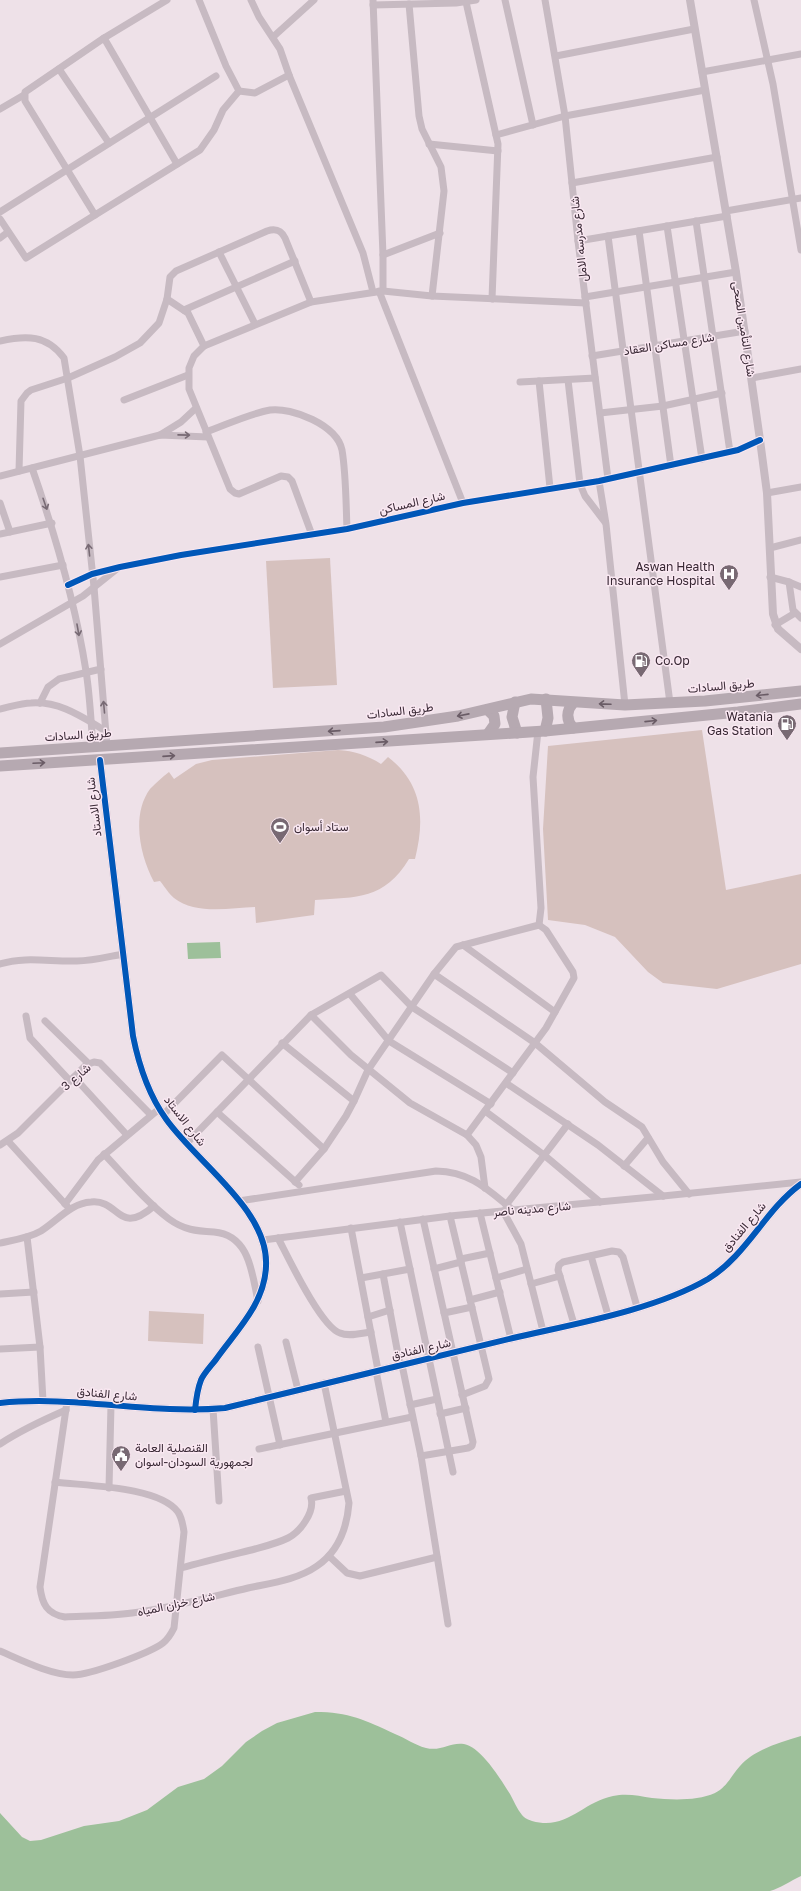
<svg xmlns="http://www.w3.org/2000/svg" width="801" height="1891" viewBox="0 0 801 1891" font-family="'Golos Text',Vazirmatn,sans-serif">
  <rect width="100%" height="100%" fill="#eee1e8"/>
  <!-- green -->
  <g fill="#d6c1be">
    <path d="M 330,558 L 337,685 L 273,688 L 266,561 Z"/>
    <path d="M 702,730 L 726,890 L 801,874 L 801,964 L 717,989 L 663,983 L 648,972 L 615,937 L 585,925 L 548,920 L 543,829 L 548,746 Z"/>
    <path d="M 338,750 C 354,751 367,755 381,764 L 388,757 C 423,784 425,819 415,859 L 409,859 C 384,900 357,897 315,900 L 314,915 L 256,923 L 255,907 C 230,908 195,915 174,898 C 169,894 165,887 160,881 L 154,882 C 140,856 131,815 150,789 C 156,783 162,777 169,772 L 174,779 L 196,764 L 212,760 Z"/>
    <path d="M 149,1311 L 204,1314 L 203,1344 L 148,1341 Z"/>
  </g>
  <!-- water -->
  <g fill="#9dc09a">
    <path d="M 220,942 L 221,958 L 188,959 L 187,943 Z"/>
    <path d="M 315,1712 C 349,1712 365,1720 395,1734 C 406,1738 414,1745 426,1748 C 446,1753 457,1734 477,1751 C 490,1762 501,1780 510,1794 C 514,1801 517,1809 522,1815 C 524,1818 529,1820 532,1821 C 567,1831 582,1802 613,1796 C 627,1793 639,1796 652,1798 C 672,1800 697,1801 715,1793 C 727,1787 731,1776 740,1766 C 755,1749 779,1743 801,1736 L 801,1876 C 790,1881 781,1888 770,1891 L 0,1891 L 0,1813 L 22,1837 L 30,1841 L 41,1840 L 84,1826 L 119,1821 L 147,1810 L 178,1787 L 204,1779 L 222,1766 L 246,1742 L 262,1731 L 277,1723 Z"/>
  </g>
  <g fill="none" stroke-linecap="round" stroke-linejoin="round">
    <!-- minor -->
    <g stroke="#c7bac2" stroke-width="7">
      <path d="M 167,0 L 104,38 L 25,92 L 25,101 L 95,215 L 200,150 L 214,130 L 223,110 L 239,91"/>
      <path d="M 199,0 L 226,66 L 239,91"/>
      <path d="M 251,0 L 259,17 L 280,49 L 289,75 L 363,253 L 373,292"/>
      <path d="M 373,0 L 383,255 L 383,291"/>
      <path d="M 505,0 L 533,125"/>
      <path d="M 545,0 L 565,116 L 578,241 L 608,479"/>
      <path d="M 754,0 L 773,84 L 801,250"/>
      <path d="M 466,2 L 498,144 L 492,299"/>
      <path d="M 409,4 L 419,116 L 422,129 L 441,167 L 444,191 L 432,296"/>
      <path d="M 373,5 L 456,3 L 476,0"/>
      <path d="M 273,37 L 314,0"/>
      <path d="M 104,38 L 177,164"/>
      <path d="M 556,56 L 694,29"/>
      <path d="M 59,69 L 109,143"/>
      <path d="M 702,72 L 801,54"/>
      <path d="M 239,91 L 255,93 L 289,75"/>
      <path d="M 0,109 L 24,95"/>
      <path d="M 496,135 L 565,116 L 705,90"/>
      <path d="M 429,144 L 498,151"/>
      <path d="M 572,183 L 717,157"/>
      <path d="M 726,211 L 801,198"/>
      <path d="M 0,212 L 216,76"/>
      <path d="M 0,219 L 26,258 L 95,215"/>
      <path d="M 696,221 L 730,452"/>
      <path d="M 667,226 L 702,459"/>
      <path d="M 639,231 L 671,466"/>
      <path d="M 608,236 L 670,703"/>
      <path d="M 0,238 L 8,232"/>
      <path d="M 578,241 L 727,216"/>
      <path d="M 219,252 L 255,324"/>
      <path d="M 383,255 L 440,233"/>
      <path d="M 379,291 L 463,503"/>
      <path d="M 585,297 L 736,272"/>
      <path d="M 167,299 L 188,313 L 204,346"/>
      <path d="M 184,310 L 295,261"/>
      <path d="M 0,341 C 27,335 47,335 64,358 L 80,456 L 94,587 L 107,746"/>
      <path d="M 592,356 L 745,331"/>
      <path d="M 752,378 L 801,369"/>
      <path d="M 568,380 L 580,484 L 585,496 L 605,522"/>
      <path d="M 539,381 L 550,488"/>
      <path d="M 520,382 L 595,378"/>
      <path d="M 124,400 L 188,375"/>
      <path d="M 600,413 L 663,406 L 722,393"/>
      <path d="M 206,432 C 226,425 248,414 270,410 C 292,407 337,425 342,450 C 346,473 346,505 347,529"/>
      <path d="M 160,435 L 181,422 L 196,408"/>
      <path d="M 32,468 C 55,534 75,601 86,671 C 90,696 91,722 93,747"/>
      <path d="M 19,471 L 21,401 L 27,393 L 31,390 L 68,378 L 115,357 L 140,343 L 159,323 L 167,299 L 170,277 L 176,271 L 267,231 C 276,228 281,230 285,238 L 311,302"/>
      <path d="M 0,476 L 160,435 L 208,437"/>
      <path d="M 599,481 L 606,524 L 625,705"/>
      <path d="M 767,493 L 801,487"/>
      <path d="M 0,503 L 10,532"/>
      <path d="M 0,534 L 52,523"/>
      <path d="M 312,535 L 292,481 L 288,477 L 281,476 L 239,494 L 235,493 L 230,489 L 189,389 L 189,368 L 194,356 L 204,346 L 311,302 L 383,291 L 432,296 L 586,303"/>
      <path d="M 770,548 L 801,540"/>
      <path d="M 0,577 L 63,565"/>
      <path d="M 770,577 L 789,582 L 801,587"/>
      <path d="M 789,582 L 793,610 L 801,618"/>
      <path d="M 68,585 L 92,574 L 120,567 L 181,555 L 347,529 L 463,503 L 599,481 L 738,450 L 760,440"/>
      <path d="M 775,625 L 795,613"/>
      <path d="M 0,644 L 83,596 L 118,568"/>
      <path d="M 40,703 L 48,687 L 59,679 L 101,669"/>
      <path d="M 0,709 C 10,707 21,703 31,703 C 60,701 82,717 106,731"/>
      <path d="M 463,945 L 555,1012"/>
      <path d="M 0,964 C 25,956 51,962 77,961 C 92,961 107,957 123,954"/>
      <path d="M 434,974 L 535,1043 L 605,1102 L 642,1127 L 663,1162 L 689,1194"/>
      <path d="M 350,994 L 389,1041 L 491,1104"/>
      <path d="M 311,1015 L 351,1055 L 410,1103 L 467,1135 L 476,1145 L 481,1157 L 485,1188"/>
      <path d="M 26,1016 L 30,1038 L 70,1081"/>
      <path d="M 45,1021 L 88,1063"/>
      <path d="M 282,1043 L 354,1101 L 346,1116 L 324,1149"/>
      <path d="M 74,1077 L 127,1135"/>
      <path d="M 506,1083 L 598,1145 L 663,1196"/>
      <path d="M 354,1101 L 368,1070 L 434,974 L 456,947 L 539,925 L 541,908 L 533,777 L 538,731"/>
      <path d="M 485,1111 L 544,1155 L 600,1202"/>
      <path d="M 217,1112 L 299,1185"/>
      <path d="M 163,1115 L 222,1055 L 324,1149 L 295,1182"/>
      <path d="M 467,1135 L 546,1028 L 574,978 L 573,972 L 546,930 L 539,925"/>
      <path d="M 8,1141 L 67,1206"/>
      <path d="M 187,1143 L 311,1015 L 381,975 L 412,1007 L 513,1073"/>
      <path d="M 0,1145 L 18,1133 L 86,1065 L 94,1062 L 100,1063 L 151,1115"/>
      <path d="M 104,1154 C 125,1176 145,1201 169,1219 C 184,1230 196,1231 214,1232 C 250,1235 252,1274 258,1301"/>
      <path d="M 624,1166 L 648,1138"/>
      <path d="M 239,1201 L 436,1171 C 471,1172 487,1189 513,1210"/>
      <path d="M 65,1204 L 98,1160 L 159,1109"/>
      <path d="M 506,1205 L 568,1124"/>
      <path d="M 503,1211 L 521,1244 L 543,1331"/>
      <path d="M 480,1213 L 511,1339"/>
      <path d="M 450,1216 L 489,1379 L 485,1386 L 462,1395"/>
      <path d="M 400,1222 L 453,1472"/>
      <path d="M 351,1228 L 378,1370"/>
      <path d="M 27,1237 L 40,1347 L 43,1401"/>
      <path d="M 278,1238 C 288,1257 321,1327 340,1333 C 349,1337 361,1333 371,1332"/>
      <path d="M 263,1240 L 450,1216 L 663,1196 L 801,1182"/>
      <path d="M 0,1243 C 14,1240 29,1238 41,1231 C 57,1221 71,1203 91,1202 C 120,1199 118,1237 154,1206"/>
      <path d="M 591,1256 L 608,1315"/>
      <path d="M 461,1259 L 490,1253"/>
      <path d="M 434,1269 L 461,1262"/>
      <path d="M 383,1274 L 400,1365"/>
      <path d="M 361,1278 L 410,1269"/>
      <path d="M 496,1278 L 527,1269"/>
      <path d="M 531,1284 L 560,1276"/>
      <path d="M 0,1294 L 34,1292"/>
      <path d="M 470,1300 L 500,1292"/>
      <path d="M 444,1313 L 472,1307"/>
      <path d="M 368,1317 L 390,1310"/>
      <path d="M 574,1324 L 558,1270 L 559,1265 L 563,1262 L 612,1251 L 619,1252 L 623,1257 L 637,1307"/>
      <path d="M 286,1342 L 298,1390"/>
      <path d="M 258,1347 L 280,1445"/>
      <path d="M 0,1349 L 40,1347"/>
      <path d="M 402,1365 L 421,1456 L 448,1624"/>
      <path d="M 376,1371 L 386,1422"/>
      <path d="M 67,1402 L 40,1587 C 42,1604 47,1614 65,1617 C 87,1616 110,1616 132,1613 C 171,1608 210,1597 248,1588 C 271,1583 297,1580 317,1566 C 339,1551 347,1528 349,1503 L 324,1383"/>
      <path d="M 410,1405 L 437,1399"/>
      <path d="M 213,1409 L 219,1501"/>
      <path d="M 440,1414 L 466,1408"/>
      <path d="M 0,1444 C 21,1430 43,1420 66,1410"/>
      <path d="M 259,1449 L 412,1417"/>
      <path d="M 421,1456 L 468,1448 L 472,1446 L 473,1442 L 423,1219"/>
      <path d="M 109,1488 L 111,1405"/>
      <path d="M 329,1556 L 347,1573 L 360,1576 L 437,1557"/>
      <path d="M 181,1568 C 206,1561 231,1555 255,1549 C 266,1546 278,1543 288,1538 C 300,1532 315,1512 311,1498 L 346,1491"/>
      <path d="M 0,1651 C 21,1660 51,1675 73,1675 C 90,1675 150,1653 163,1643 C 168,1639 171,1634 174,1628 L 184,1532 C 183,1525 182,1518 178,1512 C 159,1486 86,1486 55,1482"/>
    </g>
    <!-- tertiary -->
    <g stroke="#c7bac2" stroke-width="8">
      <path d="M 690,0 L 736,272 L 760,440 L 767,493 L 773,614 L 778,629 L 801,649"/>
      <path d="M 100,760 L 133,1036 C 139,1066 148,1094 166,1119 C 197,1163 269,1210 266,1266 C 265,1303 237,1330 217,1358 C 212,1365 204,1373 201,1380 C 197,1390 196,1400 195,1410"/>
      <path d="M 0,1403 C 75,1395 150,1415 225,1408 C 321,1385 417,1361 513,1338 C 574,1324 655,1310 708,1279 C 747,1255 765,1210 801,1184"/>
    </g>
    <!-- primary -->
    <g stroke="#b6a9b1" stroke-width="11">
      <path d="M 515,702 L 512,717 L 517,733"/>
      <path d="M 573,703 C 566,711 566,720 573,728"/>
      <path d="M 488,710 L 494,716 L 495,724 L 488,734"/>
      <path d="M 545,731 L 548,718 L 546,699"/>
      <path d="M 0,753 L 384,727 L 458,716 L 531,699 L 625,705 L 705,701 L 801,691"/>
      <path d="M 0,766 L 545,731 L 738,712 L 801,704"/>
    </g>
    <!-- cycleway casing -->
    <g stroke="#fae8f2" stroke-width="8">
      <g id="cycleway">
        <path d="M 68,585 L 92,574 L 120,567 L 181,555 L 347,529 L 463,503 L 599,481 L 738,450 L 760,440"/>
        <path d="M 100,760 L 133,1036 C 139,1066 148,1094 166,1119 C 197,1163 269,1210 266,1266 C 265,1303 237,1330 217,1358 C 212,1365 204,1373 201,1380 C 197,1390 196,1400 195,1410"/>
        <path d="M 0,1403 C 75,1395 150,1415 225,1408 C 321,1385 417,1361 513,1338 C 574,1324 655,1310 708,1279 C 747,1255 765,1210 801,1184"/>
      </g>
    </g>
    <!-- cycleway -->
    <use href="#cycleway" stroke="#0057b8" stroke-width="6"/>
  </g>
  <!-- one-way arrows -->
  <defs><path id="oneway-shaft" d="M-6 0H5M1.5-3L5.5 0L1.5 3" fill="none" stroke-width="1.6" stroke-linecap="round" stroke-linejoin="round"/></defs>
  <g stroke="#786a74">
    <use href="#oneway-shaft" transform="translate(184 435) rotate(1)"/>
    <use href="#oneway-shaft" transform="translate(45 504) rotate(71)"/>
    <use href="#oneway-shaft" transform="translate(89 550) rotate(-96)"/>
    <use href="#oneway-shaft" transform="translate(78 630) rotate(80)"/>
    <use href="#oneway-shaft" transform="translate(104 707) rotate(-95)"/>
  </g>
  <g stroke="#6a5c66">
    <use href="#oneway-shaft" transform="translate(762 695) rotate(174)"/>
    <use href="#oneway-shaft" transform="translate(605 704) rotate(-178)"/>
    <use href="#oneway-shaft" transform="translate(463 715) rotate(169)"/>
    <use href="#oneway-shaft" transform="translate(651 721) rotate(-6)"/>
    <use href="#oneway-shaft" transform="translate(334 731) rotate(176)"/>
    <use href="#oneway-shaft" transform="translate(382 742) rotate(-4)"/>
    <use href="#oneway-shaft" transform="translate(169 756) rotate(-4)"/>
    <use href="#oneway-shaft" transform="translate(39 763) rotate(-3)"/>
  </g>
  <!-- icons -->
  <defs>
    <g id="hospital-pin" transform="scale(1)"><path d="M0 17L-7.5 6A9.5 9.5 0 1 1 7.5 6Z" fill="#786973" stroke="#fae8f2"/><path d="M-5-5h3v3.5h4V-5h3V5h-3V1.5h-4V5h-3Z" fill="#fff"/></g>
    <g id="fuel-pin" transform="scale(1)"><path d="M0 17L-7.5 6A9.5 9.5 0 1 1 7.5 6Z" fill="#786973" stroke="#fae8f2"/><path d="M-5.5-6h7V0h2V4h1.3V-2.5L3-4.5l.8-.8L6-3V5H2.5V1h-1V6h-7ZM-4.2-4.7v3.2H.2V-4.7Z" fill="#fff"/></g>
    <g id="stadium-pin" transform="scale(1)"><path d="M0 17L-7.5 6A9.5 9.5 0 1 1 7.5 6Z" fill="#786973" stroke="#fae8f2"/><path d="M0-5a6.5 5 0 1 0 0 10a6.5 5 0 1 0 0-10ZM-3.5-1.8h7v3.6h-7Z" fill="#fff"/></g>
    <g id="civic-pin" transform="scale(1)"><path d="M0 17L-7.5 6A9.5 9.5 0 1 1 7.5 6Z" fill="#786973" stroke="#fae8f2"/><path d="M-.6-6.5H3V-4.5H.6V-3L4-1V1h2V6H-6V1h2V-1L-.6-3ZM-1.2 2.5V6h2.4V2.5Z" fill="#fff"/></g>
  </defs>
  <g fill-rule="evenodd">
    <use href="#hospital-pin" x="729" y="574"/>
    <use href="#fuel-pin" x="641" y="661"/>
    <use href="#fuel-pin" x="787" y="724"/>
    <use href="#stadium-pin" x="280" y="827"/>
    <use href="#civic-pin" x="121" y="1455"/>
  </g>
  <g text-anchor="middle" stroke-width="3" stroke-linejoin="round" paint-order="stroke">
    <!-- street labels -->
    <g font-size="12" fill="#382834" stroke="#fae8f2">
      <text transform="translate(579 239) rotate(-96)" y="4">شارع مدرسه الامل</text>
      <text transform="translate(744 329) rotate(81)" y="4">شارع التأمين الصحى</text>
      <text transform="translate(669 344) rotate(-9)" y="4">شارع مساكن العقاد</text>
      <text transform="translate(412 503) rotate(-13)" y="4">شارع المساكن</text>
      <text transform="translate(721 686) rotate(-5)" y="4">طريق السادات</text>
      <text transform="translate(400 711) rotate(-7)" y="4">طريق السادات</text>
      <text transform="translate(78 735) rotate(-4)" y="4">طريق السادات</text>
      <text transform="translate(94 807) rotate(-97)" y="4">شارع الاستاد</text>
      <text transform="translate(76 1077) rotate(-41)" y="4">شارع 3</text>
      <text transform="translate(185 1121) rotate(52)" y="4">شارع الاستاد</text>
      <text transform="translate(532 1209) rotate(-5)" y="4">شارع مدينه ناصر</text>
      <text transform="translate(744 1227) rotate(-50)" y="4">شارع الفنادق</text>
      <text transform="translate(421 1349) rotate(-13)" y="4">شارع الفنادق</text>
      <text transform="translate(107 1394) rotate(5)" y="4">شارع الفنادق</text>
      <text transform="translate(176 1604) rotate(-12)" y="4">شارع خزان المياه</text>
    </g>
    <!-- poi labels -->
    <g font-size="12" fill="#382834" stroke="#fae8f2" text-anchor="start">
      <text x="715" y="571" text-anchor="end">Aswan Health<tspan x="715" dy="14">Insurance Hospital</tspan></text>
      <text x="655" y="665">Co.Op</text>
      <text x="773" y="721" text-anchor="end">Watania<tspan x="773" dy="14">Gas Station</tspan></text>
      <text x="294" y="831">ستاد أسوان</text>
      <text x="135" y="1452">القنصلية العامة<tspan x="135" dy="14">لجمهورية السودان-اسوان</tspan></text>
    </g>
  </g>
</svg>
